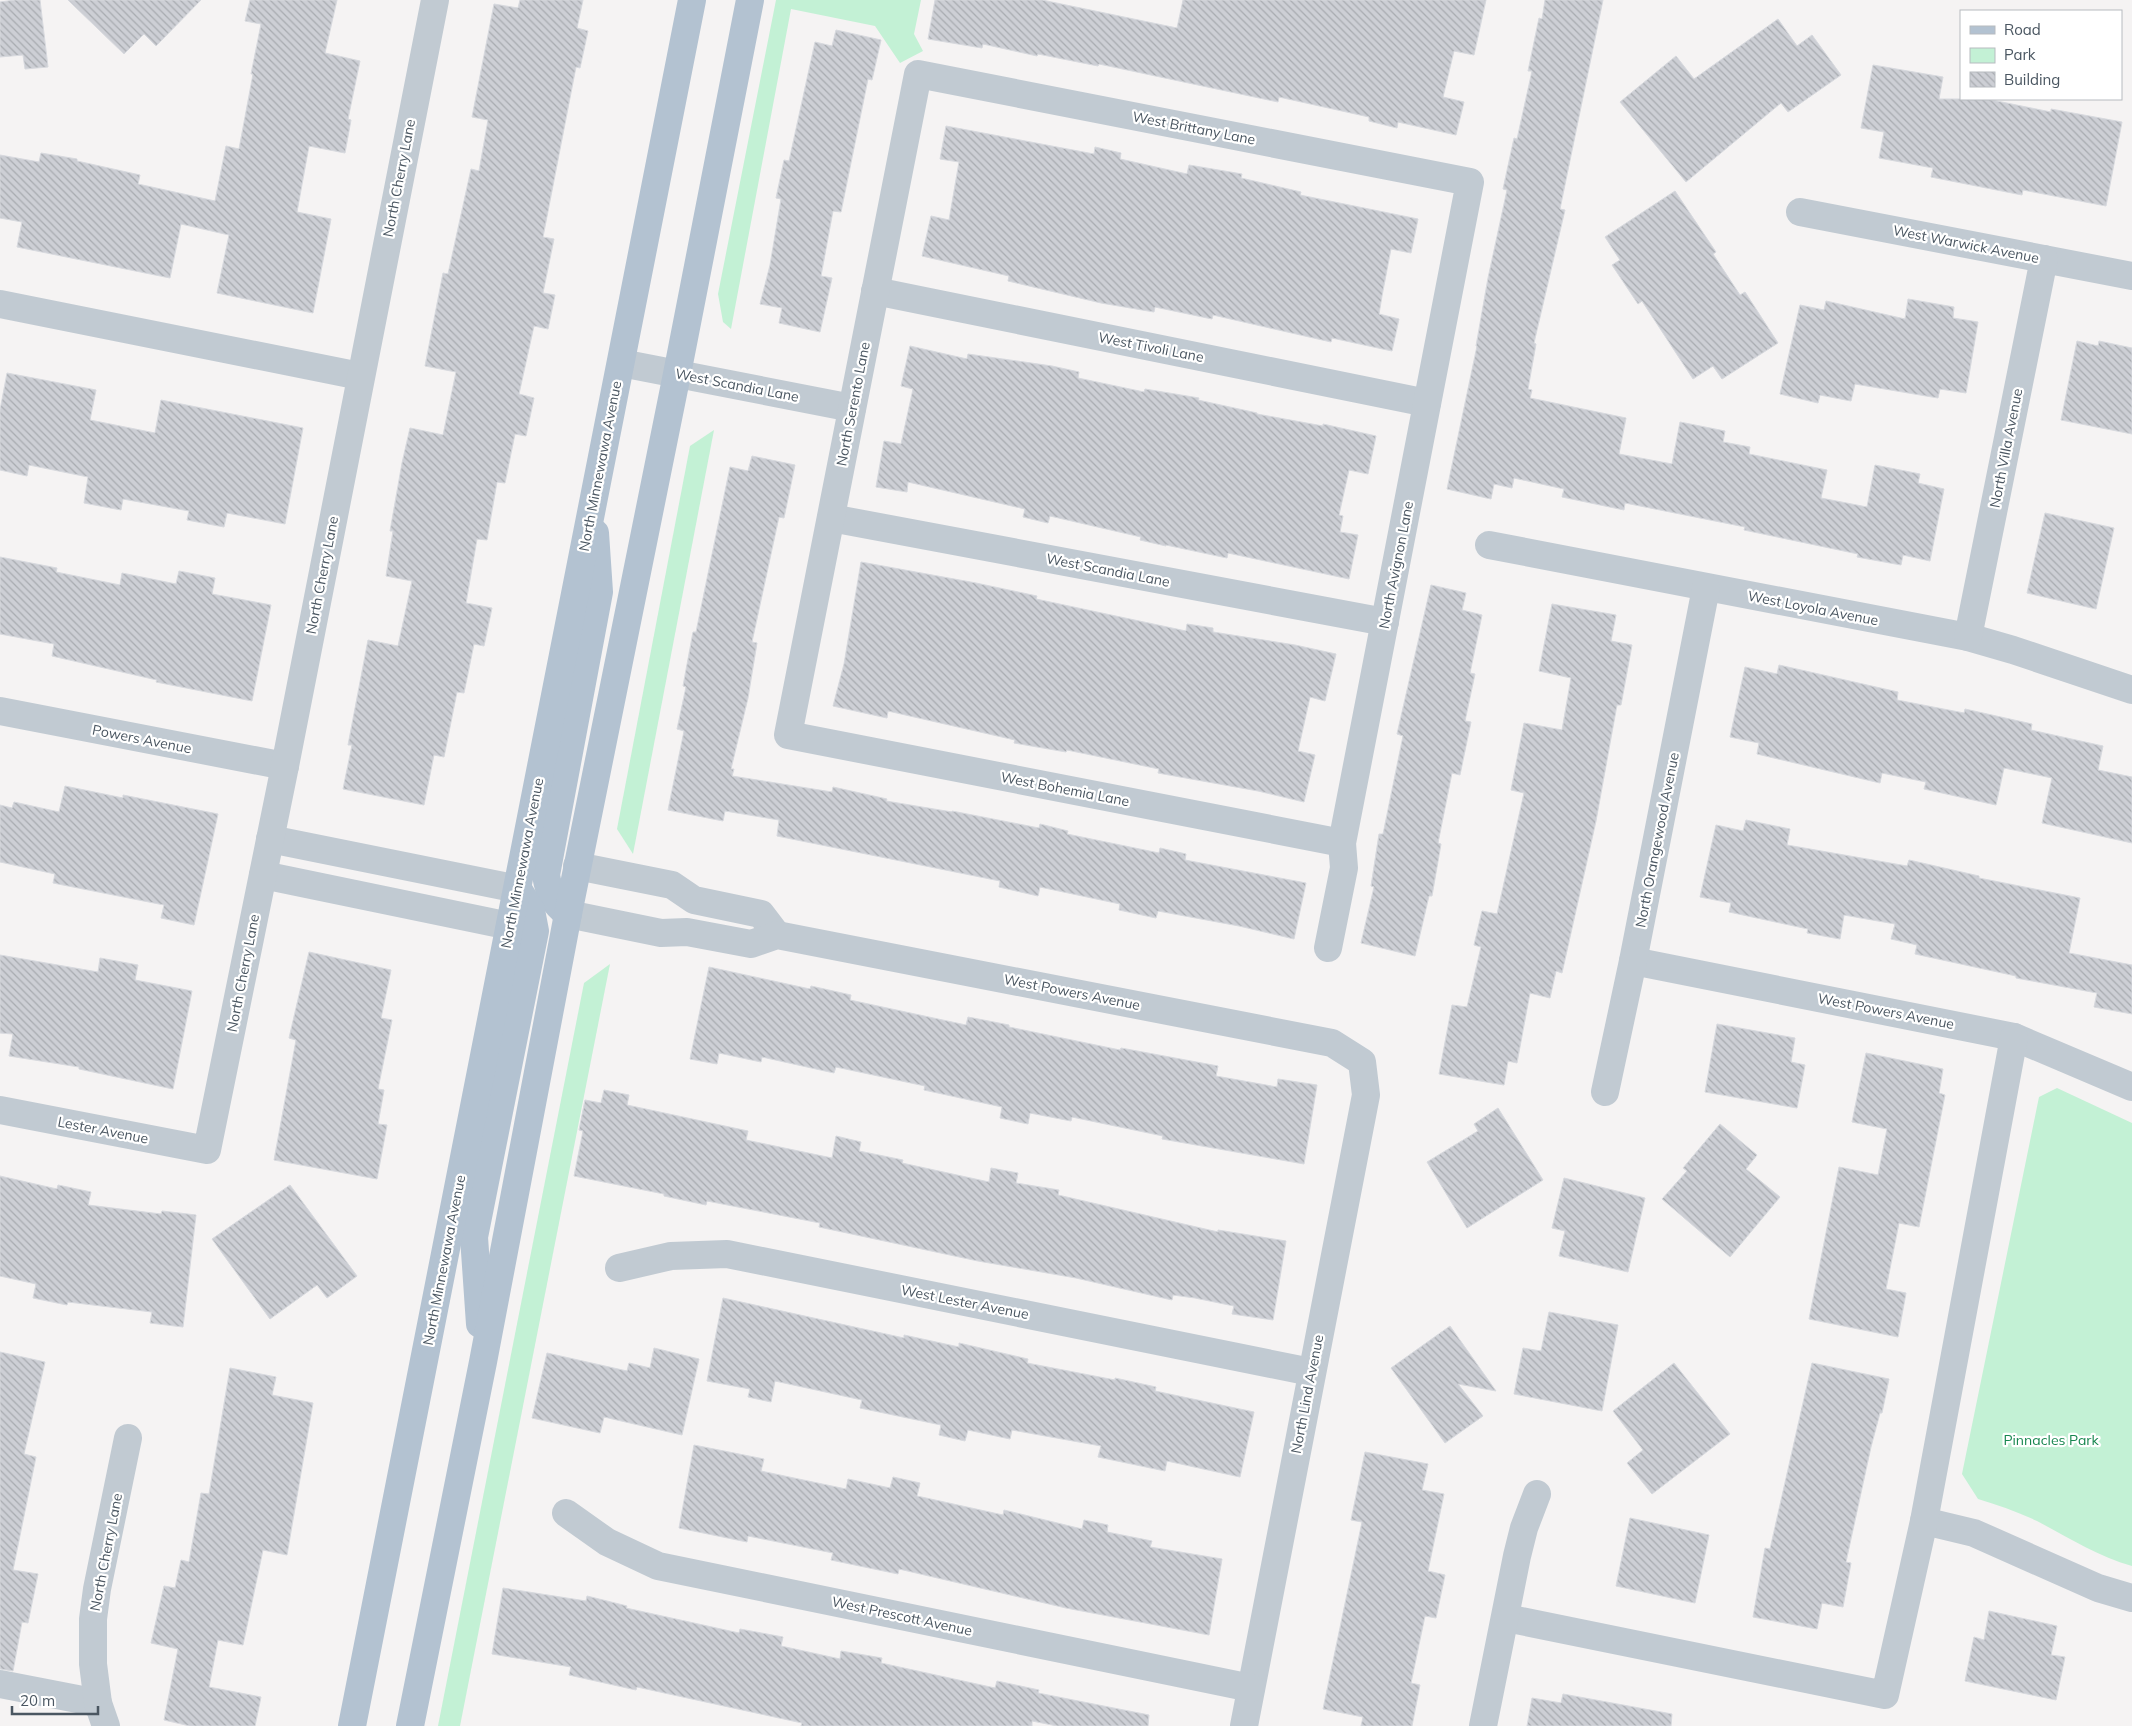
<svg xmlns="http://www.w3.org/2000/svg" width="2132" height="1726" viewBox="0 0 2132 1726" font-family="Mulish,sans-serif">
  <defs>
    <pattern id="building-back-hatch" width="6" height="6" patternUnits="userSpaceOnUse" patternTransform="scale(1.25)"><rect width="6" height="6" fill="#cdcfd5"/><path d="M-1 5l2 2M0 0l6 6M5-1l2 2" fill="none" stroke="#a8abb0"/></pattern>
  </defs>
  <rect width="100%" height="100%" fill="#f5f3f3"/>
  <!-- park -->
  <g fill="#c3f1d5">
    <path d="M 776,0 L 921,0 L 914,34 L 923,51 L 900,63 L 875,26 L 791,9 L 731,329 L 723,322 L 718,294 Z"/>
    <path d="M 714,430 L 633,854 L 617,829 L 690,446 Z"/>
    <path d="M 610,964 L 460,1726 L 438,1726 L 584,983 Z"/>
    <path d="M 2057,1088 L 2132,1123 L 2132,1566 C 2097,1556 2069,1538 2037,1521 C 2018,1512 1998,1505 1978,1499 L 1962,1474 L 2039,1097 Z"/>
  </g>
  <!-- building -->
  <g fill="url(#building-back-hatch)" stroke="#d7d9de">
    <path d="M 15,0 L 40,0 L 48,67 L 25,69 L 23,55 L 0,57 L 0,2 Z"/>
    <path d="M 68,0 L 201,0 L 156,46 L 144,34 L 124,54 Z"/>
    <path d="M 250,0 L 337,0 L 325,53 L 360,61 L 348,119 L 351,120 L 345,153 L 309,146 L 297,212 L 331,219 L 313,313 L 217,293 L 229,235 L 181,224 L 170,278 L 17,247 L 22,222 L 0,218 L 0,155 L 39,162 L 41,153 L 77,159 L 77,161 L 140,175 L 138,184 L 215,201 L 226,146 L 239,149 L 253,74 L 251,74 L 261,24 L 245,21 Z"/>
    <path d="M 520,0 L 583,0 L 577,28 L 588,31 L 580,68 L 576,67 L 543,237 L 554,239 L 543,293 L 555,295 L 548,329 L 534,326 L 519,394 L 534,398 L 526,436 L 515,434 L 505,483 L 497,482 L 487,540 L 477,539 L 466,603 L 492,608 L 484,646 L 474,644 L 464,693 L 457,692 L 444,757 L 434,755 L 424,805 L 343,789 L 352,745 L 348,745 L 368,640 L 398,646 L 412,581 L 386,576 L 393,531 L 390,531 L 402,463 L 410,428 L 443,435 L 456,372 L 425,366 L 443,273 L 448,274 L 471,169 L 479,171 L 488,120 L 472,117 L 494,4 L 518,8 Z"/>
    <path d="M 935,0 L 1042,0 L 1177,28 L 1183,0 L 1486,0 L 1474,55 L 1454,51 L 1443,97 L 1464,102 L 1456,135 L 1398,122 L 1397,128 L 1369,121 L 1369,117 L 1279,97 L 1278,102 L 1099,64 L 1098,66 L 1038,54 L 1037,56 L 983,44 L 982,48 L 928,39 Z"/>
    <path d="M 1545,0 L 1603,0 L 1560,209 L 1565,210 L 1534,343 L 1536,344 L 1528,389 L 1532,390 L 1530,398 L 1626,418 L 1619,454 L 1672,464 L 1680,422 L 1725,431 L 1723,442 L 1750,447 L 1749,454 L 1827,470 L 1821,498 L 1867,507 L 1875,465 L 1920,474 L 1918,483 L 1944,489 L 1930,561 L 1903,555 L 1901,565 L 1857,557 L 1858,554 L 1744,530 L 1745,527 L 1625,503 L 1624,510 L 1562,497 L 1564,489 L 1514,478 L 1512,488 L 1494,484 L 1491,499 L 1447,489 L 1477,346 L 1476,346 L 1488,278 L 1507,190 L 1503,189 L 1514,138 L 1517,139 L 1532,71 L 1528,71 L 1539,18 L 1542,19 Z"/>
    <path d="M 1778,19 L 1797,46 L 1812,35 L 1841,75 L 1788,112 L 1781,103 L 1686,182 L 1620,102 L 1676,56 L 1694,79 Z"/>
    <path d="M 836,30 L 881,40 L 872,80 L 868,79 L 841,212 L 833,211 L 821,276 L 832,278 L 820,332 L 779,323 L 782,308 L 760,304 L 770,265 L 781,199 L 776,198 L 784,160 L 789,161 L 815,42 L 832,46 Z"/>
    <path d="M 1873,65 L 1943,77 L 1939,99 L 1987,99 L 2051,112 L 2051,109 L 2122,122 L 2106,206 L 2023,190 L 2022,195 L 1931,177 L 1933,168 L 1879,158 L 1884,132 L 1861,128 Z"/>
    <path d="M 946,126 L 1094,154 L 1095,147 L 1121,153 L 1120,159 L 1187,174 L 1189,165 L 1242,174 L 1241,178 L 1301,192 L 1300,195 L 1418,219 L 1411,253 L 1391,249 L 1382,296 L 1379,314 L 1399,319 L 1392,351 L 1332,338 L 1331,342 L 1213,315 L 1212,319 L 1155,307 L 1154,312 L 1101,303 L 1008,281 L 1009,276 L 922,256 L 931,216 L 949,220 L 959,162 L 940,159 Z"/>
    <path d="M 1675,191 L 1716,252 L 1713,254 L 1740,295 L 1745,292 L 1778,343 L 1722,379 L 1713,366 L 1693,379 L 1642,301 L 1638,304 L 1612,265 L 1620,260 L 1605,237 Z"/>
    <path d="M 1908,299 L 1954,307 L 1953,318 L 1978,322 L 1966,393 L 1940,389 L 1938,398 L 1855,384 L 1851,401 L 1820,395 L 1818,403 L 1780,394 L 1800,305 L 1824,310 L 1826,301 L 1905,319 Z"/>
    <path d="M 2077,341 L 2098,346 L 2099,341 L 2132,348 L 2132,434 L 2061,420 Z"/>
    <path d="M 910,346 L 967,359 L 968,354 L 1052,366 L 1079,372 L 1078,378 L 1144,392 L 1145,389 L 1199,398 L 1198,400 L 1257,413 L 1257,414 L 1323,426 L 1323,424 L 1376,436 L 1368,474 L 1349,470 L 1339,515 L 1343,516 L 1340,532 L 1358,535 L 1349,579 L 1228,553 L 1227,558 L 1166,545 L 1166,546 L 1140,540 L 1141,537 L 1050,516 L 1048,523 L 1023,517 L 1025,509 L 908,482 L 907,492 L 876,487 L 884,441 L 901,444 L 913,389 L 901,386 Z"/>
    <path d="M 7,373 L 96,390 L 90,420 L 155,433 L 161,400 L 303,428 L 285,524 L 227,513 L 224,527 L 187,520 L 189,511 L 123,499 L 121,510 L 84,503 L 88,477 L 29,465 L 27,476 L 0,470 L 0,410 Z"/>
    <path d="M 752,456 L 795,465 L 784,518 L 779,517 L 752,642 L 757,643 L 748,698 L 731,769 L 734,769 L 732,776 L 832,792 L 833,787 L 887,799 L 886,801 L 952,812 L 952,811 L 1039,828 L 1040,824 L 1068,831 L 1067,834 L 1159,853 L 1160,848 L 1186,854 L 1185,860 L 1306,883 L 1294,939 L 1239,926 L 1158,911 L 1156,918 L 1119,910 L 1120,904 L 1040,887 L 1038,896 L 999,887 L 1000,881 L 777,836 L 779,820 L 725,811 L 723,821 L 668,810 L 684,731 L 677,729 L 686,687 L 683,686 L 693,632 L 696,632 L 730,467 L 748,471 Z"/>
    <path d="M 2045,513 L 2114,528 L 2096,609 L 2027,593 Z"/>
    <path d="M 0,557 L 57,568 L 56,572 L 120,585 L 122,573 L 176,584 L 179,571 L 215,578 L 212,594 L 271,605 L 252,701 L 156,682 L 157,680 L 52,656 L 54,644 L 0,634 Z"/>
    <path d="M 861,562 L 976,583 L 1037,596 L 1036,599 L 1186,631 L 1187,624 L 1213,628 L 1213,632 L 1295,645 L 1336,654 L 1325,701 L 1310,697 L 1298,751 L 1315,755 L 1304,802 L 1258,791 L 1158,773 L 1159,769 L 1067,750 L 1066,752 L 1014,743 L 1015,740 L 888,711 L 887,718 L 833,706 L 844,664 Z"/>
    <path d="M 1431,585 L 1466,593 L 1462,610 L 1482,615 L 1470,673 L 1475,674 L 1465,721 L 1471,722 L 1460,775 L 1452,773 L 1438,843 L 1441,844 L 1432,896 L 1429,896 L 1415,956 L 1361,943 L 1374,887 L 1371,886 L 1379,834 L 1383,834 L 1403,736 L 1397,734 Z"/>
    <path d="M 1552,604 L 1616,615 L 1611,641 L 1632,645 L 1621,705 L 1617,705 L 1596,821 L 1562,973 L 1556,971 L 1550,998 L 1530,993 L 1517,1063 L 1508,1061 L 1504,1085 L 1439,1074 L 1452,1005 L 1467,1007 L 1481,947 L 1474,945 L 1482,911 L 1497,914 L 1524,793 L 1511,790 L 1524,723 L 1562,730 L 1571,678 L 1539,671 Z"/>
    <path d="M 1779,665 L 1898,692 L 1897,700 L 1964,713 L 1965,709 L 2032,724 L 2031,730 L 2103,746 L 2098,770 L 2132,777 L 2132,843 L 2042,823 L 2052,778 L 2004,768 L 1996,805 L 1924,789 L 1926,782 L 1882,773 L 1880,783 L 1757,754 L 1759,743 L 1730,737 L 1745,667 L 1777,674 Z"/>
    <path d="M 65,786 L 123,798 L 123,795 L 218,814 L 194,925 L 161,918 L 164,905 L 53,883 L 55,874 L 0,862 L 0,805 L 12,808 L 14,802 L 59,812 Z"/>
    <path d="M 1746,820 L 1790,829 L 1787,845 L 1907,866 L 1909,860 L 1979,876 L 1979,878 L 2080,898 L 2069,953 L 2132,965 L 2132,1014 L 2094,1007 L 2097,993 L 2016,978 L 2016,976 L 1915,954 L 1917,945 L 1891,939 L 1895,924 L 1844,915 L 1840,939 L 1807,933 L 1808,929 L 1729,912 L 1731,903 L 1700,897 L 1716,825 L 1743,831 Z"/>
    <path d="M 309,952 L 391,970 L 381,1018 L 392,1020 L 378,1089 L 384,1090 L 378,1124 L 387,1125 L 377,1179 L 274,1160 L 296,1040 L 289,1038 Z"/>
    <path d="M 0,955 L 98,972 L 100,958 L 138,965 L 135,980 L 192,991 L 173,1089 L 79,1069 L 79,1067 L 9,1056 L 13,1034 L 0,1033 Z"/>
    <path d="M 709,967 L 810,989 L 811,986 L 851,995 L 850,1000 L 966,1025 L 968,1017 L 1009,1025 L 1009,1027 L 1120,1050 L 1121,1048 L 1218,1066 L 1216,1076 L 1277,1087 L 1278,1079 L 1317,1085 L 1304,1164 L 1162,1139 L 1163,1136 L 1072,1117 L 1071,1121 L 1030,1113 L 1028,1124 L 1000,1118 L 1002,1107 L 924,1090 L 925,1086 L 836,1067 L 834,1073 L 762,1057 L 761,1062 L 719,1053 L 717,1064 L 690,1059 Z"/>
    <path d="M 1717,1024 L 1795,1038 L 1791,1062 L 1805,1065 L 1797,1108 L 1705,1092 Z"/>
    <path d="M 1866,1053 L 1943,1069 L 1939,1093 L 1945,1095 L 1919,1227 L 1899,1223 L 1886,1289 L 1906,1293 L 1898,1337 L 1809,1319 L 1839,1167 L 1878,1175 L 1887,1129 L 1852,1122 Z"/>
    <path d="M 604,1090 L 629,1095 L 627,1105 L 748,1131 L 746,1140 L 832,1158 L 836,1136 L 861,1142 L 859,1151 L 903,1160 L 902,1163 L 989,1182 L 991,1168 L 1018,1173 L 1016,1183 L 1059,1190 L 1058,1195 L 1218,1232 L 1218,1230 L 1286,1241 L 1273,1320 L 1232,1314 L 1234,1306 L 1195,1298 L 1173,1295 L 1172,1300 L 1076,1278 L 978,1261 L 819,1227 L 820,1223 L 707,1201 L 706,1205 L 664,1196 L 664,1194 L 574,1176 L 583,1131 L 579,1130 L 585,1100 L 601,1103 Z"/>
    <path d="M 1498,1108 L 1543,1180 L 1467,1228 L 1427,1162 L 1478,1131 L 1474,1124 Z"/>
    <path d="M 1720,1124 L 1757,1155 L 1746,1169 L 1780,1197 L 1730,1257 L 1662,1199 L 1687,1171 L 1683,1168 Z"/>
    <path d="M 0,1176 L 57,1189 L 58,1185 L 91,1192 L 88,1205 L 161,1214 L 162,1211 L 196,1215 L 183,1327 L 150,1323 L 152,1312 L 68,1302 L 67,1305 L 33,1298 L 36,1284 L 0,1276 Z"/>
    <path d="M 1564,1178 L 1645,1198 L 1628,1272 L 1559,1256 L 1565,1231 L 1552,1228 Z"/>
    <path d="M 290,1185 L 357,1276 L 327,1298 L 317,1285 L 270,1319 L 212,1239 Z"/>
    <path d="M 723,1298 L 904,1338 L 904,1335 L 959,1347 L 959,1343 L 1028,1359 L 1027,1363 L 1115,1380 L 1115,1378 L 1156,1387 L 1155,1391 L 1254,1412 L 1240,1477 L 1167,1461 L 1165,1471 L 1098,1457 L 1101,1446 L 1012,1430 L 1010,1439 L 968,1430 L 965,1441 L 939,1435 L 941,1425 L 860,1408 L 862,1400 L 775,1381 L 771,1402 L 748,1397 L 750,1389 L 707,1381 Z"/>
    <path d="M 1549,1312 L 1618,1325 L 1602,1411 L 1514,1394 L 1523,1348 L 1541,1351 Z"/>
    <path d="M 1450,1326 L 1496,1391 L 1458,1384 L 1483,1416 L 1445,1443 L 1391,1368 Z"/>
    <path d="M 654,1348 L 699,1359 L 682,1435 L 604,1417 L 600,1433 L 532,1418 L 547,1353 L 627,1371 L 629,1363 L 650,1368 Z"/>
    <path d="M 0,1352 L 45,1362 L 24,1454 L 36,1457 L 13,1570 L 38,1574 L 28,1623 L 22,1622 L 13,1671 L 0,1669 Z"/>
    <path d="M 1674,1363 L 1730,1434 L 1652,1494 L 1627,1463 L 1643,1450 L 1613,1411 Z"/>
    <path d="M 1812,1363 L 1889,1379 L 1882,1413 L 1880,1413 L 1871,1447 L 1846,1562 L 1851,1563 L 1843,1607 L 1822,1603 L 1817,1629 L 1753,1617 L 1765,1548 L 1770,1549 Z"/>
    <path d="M 230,1368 L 276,1377 L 272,1395 L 313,1403 L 287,1555 L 263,1550 L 243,1645 L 218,1640 L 209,1687 L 261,1697 L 255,1726 L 190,1726 L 164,1720 L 178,1649 L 151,1643 L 164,1586 L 175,1588 L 181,1560 L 189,1562 L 201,1493 L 209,1494 Z"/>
    <path d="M 694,1445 L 764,1459 L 761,1471 L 846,1489 L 848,1479 L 890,1488 L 893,1477 L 920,1483 L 917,1496 L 1003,1515 L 1004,1510 L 1082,1529 L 1084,1520 L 1108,1525 L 1107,1532 L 1152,1541 L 1150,1547 L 1222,1559 L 1209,1635 L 1066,1608 L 899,1569 L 898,1574 L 831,1560 L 833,1553 L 748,1536 L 747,1542 L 679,1528 Z"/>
    <path d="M 1365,1452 L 1428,1464 L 1422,1490 L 1444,1494 L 1428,1571 L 1445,1575 L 1436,1618 L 1425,1616 L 1411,1683 L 1420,1685 L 1412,1726 L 1361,1726 L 1363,1717 L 1323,1709 L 1362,1522 L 1351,1520 Z"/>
    <path d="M 1630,1518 L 1709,1535 L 1695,1603 L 1616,1586 Z"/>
    <path d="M 503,1588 L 586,1601 L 587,1596 L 627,1606 L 626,1608 L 739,1633 L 740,1629 L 783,1637 L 781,1646 L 840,1659 L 841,1651 L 882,1658 L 881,1663 L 995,1688 L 997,1681 L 1039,1690 L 1038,1693 L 1149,1715 L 1148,1726 L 1057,1726 L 1032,1721 L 1032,1726 L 801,1726 L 802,1723 L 637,1687 L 636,1690 L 569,1675 L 571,1667 L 492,1654 Z"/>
    <path d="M 1989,1611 L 2057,1626 L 2051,1655 L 2065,1657 L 2056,1700 L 1965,1681 L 1974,1637 L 1984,1640 Z"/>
    <path d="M 1563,1694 L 1672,1714 L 1671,1726 L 1527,1726 L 1532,1698 L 1561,1703 Z"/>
  </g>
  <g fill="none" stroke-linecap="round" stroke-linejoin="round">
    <!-- minor -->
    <g stroke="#c1cad2" stroke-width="28">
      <path d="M 1800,212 L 2132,276"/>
      <path d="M 875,291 L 1427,403"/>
      <path d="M 0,304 L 360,376"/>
      <path d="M 621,363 L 852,408"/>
      <path d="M 831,518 L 1385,622"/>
      <path d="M 1489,545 L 1968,637 L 2013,650 L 2132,690"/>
      <path d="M 1968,637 L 2044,259"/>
      <path d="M 0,711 L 285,766"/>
      <path d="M 270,839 L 518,889"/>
      <path d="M 577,866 L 672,885 L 694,900 L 761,914 L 777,935"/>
      <path d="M 263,875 L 510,926"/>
      <path d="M 568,914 L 661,933 L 687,932 L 751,944 L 777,935 L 1332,1043 L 1362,1062 L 1366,1095 L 1244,1726"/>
      <path d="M 1328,948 L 1344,868 L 1342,843 L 1470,182 L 918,74 L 788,735 L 1342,843"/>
      <path d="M 1633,961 L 2014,1037 L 2132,1087"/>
      <path d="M 1605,1092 L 1633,961 L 1706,588"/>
      <path d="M 0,1110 L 207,1150 L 285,766 L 435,0"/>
      <path d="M 619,1268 L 671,1256 L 727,1254 L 1311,1372"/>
      <path d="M 566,1513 L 607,1542 L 658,1566 L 1251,1688"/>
      <path d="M 1924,1521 L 1974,1533 L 2098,1588 L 2132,1598"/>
      <path d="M 1506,1618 L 1885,1695 L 1924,1521 L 2014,1037"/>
      <path d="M 0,1684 L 98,1703"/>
      <path d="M 106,1726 L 98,1703 L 93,1664 L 93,1619 L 97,1589 L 128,1438"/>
      <path d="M 1483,1726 L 1517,1556 L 1524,1528 L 1537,1494"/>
    </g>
    <!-- major -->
    <g stroke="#b3c2d1" stroke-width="28">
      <path d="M 568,914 C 553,903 549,893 546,875 L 599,592 L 595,533"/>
      <path d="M 480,1324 L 474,1237 L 535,931 L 531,910 L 518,889"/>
      <path d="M 352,1726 L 692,0"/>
      <path d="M 410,1726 L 483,1362 L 568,914 L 677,374 L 750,0"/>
    </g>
  </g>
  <g text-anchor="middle" stroke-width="4.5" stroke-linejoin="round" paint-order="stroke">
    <!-- street labels -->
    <g font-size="14" fill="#4a5661" stroke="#fff">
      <text transform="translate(1194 128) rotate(11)" y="5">West Brittany Lane</text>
      <text transform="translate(399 178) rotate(-79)" y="5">North Cherry Lane</text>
      <text transform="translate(1966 244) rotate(11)" y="5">West Warwick Avenue</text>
      <text transform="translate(1151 347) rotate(11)" y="5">West Tivoli Lane</text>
      <text transform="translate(737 385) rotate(11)" y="5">West Scandia Lane</text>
      <text transform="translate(853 404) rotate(-79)" y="5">North Serento Lane</text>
      <text transform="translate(2006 448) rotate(-79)" y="5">North Villa Avenue</text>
      <text transform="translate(600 466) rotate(-79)" y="5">North Minnewawa Avenue</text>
      <text transform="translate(1396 565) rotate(-79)" y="5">North Avignon Lane</text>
      <text transform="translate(1108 570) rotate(11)" y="5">West Scandia Lane</text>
      <text transform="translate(322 575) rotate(-79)" y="5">North Cherry Lane</text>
      <text transform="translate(1813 608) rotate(11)" y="5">West Loyola Avenue</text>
      <text transform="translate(142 739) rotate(11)" y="5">Powers Avenue</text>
      <text transform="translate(1065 789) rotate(11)" y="5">West Bohemia Lane</text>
      <text transform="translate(1657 840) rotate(-79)" y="5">North Orangewood Avenue</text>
      <text transform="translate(522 863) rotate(-79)" y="5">North Minnewawa Avenue</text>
      <text transform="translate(243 973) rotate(-79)" y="5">North Cherry Lane</text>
      <text transform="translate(1072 992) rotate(11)" y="5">West Powers Avenue</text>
      <text transform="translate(1886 1011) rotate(11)" y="5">West Powers Avenue</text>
      <text transform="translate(103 1130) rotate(11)" y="5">Lester Avenue</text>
      <text transform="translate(444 1260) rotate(-79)" y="5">North Minnewawa Avenue</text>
      <text transform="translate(965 1302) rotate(11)" y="5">West Lester Avenue</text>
      <text transform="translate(1307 1394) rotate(-79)" y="5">North Lind Avenue</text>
      <text transform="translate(106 1552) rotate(-79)" y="5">North Cherry Lane</text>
      <text transform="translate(902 1616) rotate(12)" y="5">West Prescott Avenue</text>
    </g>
    <!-- park labels -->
    <g font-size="14" fill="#17864f" stroke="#fff">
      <text x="2051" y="1445">Pinnacles Park</text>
    </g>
  </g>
  <!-- legend -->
  <rect x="1960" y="10" width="162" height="90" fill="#ffffff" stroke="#b7bbc0"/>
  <rect x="1970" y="26" width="25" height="8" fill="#b3c2d1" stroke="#b7bbc0"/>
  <text x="2004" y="35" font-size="15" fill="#4a5661">Road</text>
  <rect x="1970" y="48" width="25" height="15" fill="#c3f1d5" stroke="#b7bbc0"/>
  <text x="2004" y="60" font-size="15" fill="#4a5661">Park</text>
  <rect x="1970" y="72" width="25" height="15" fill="url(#building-back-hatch)" stroke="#b7bbc0"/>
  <text x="2004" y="85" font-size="15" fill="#4a5661">Building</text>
  <!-- scale -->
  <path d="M12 1706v8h86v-8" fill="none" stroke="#4a5661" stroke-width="2.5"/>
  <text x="20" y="1706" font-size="15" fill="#4a5661" stroke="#ffffff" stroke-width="4" paint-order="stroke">20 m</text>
</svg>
